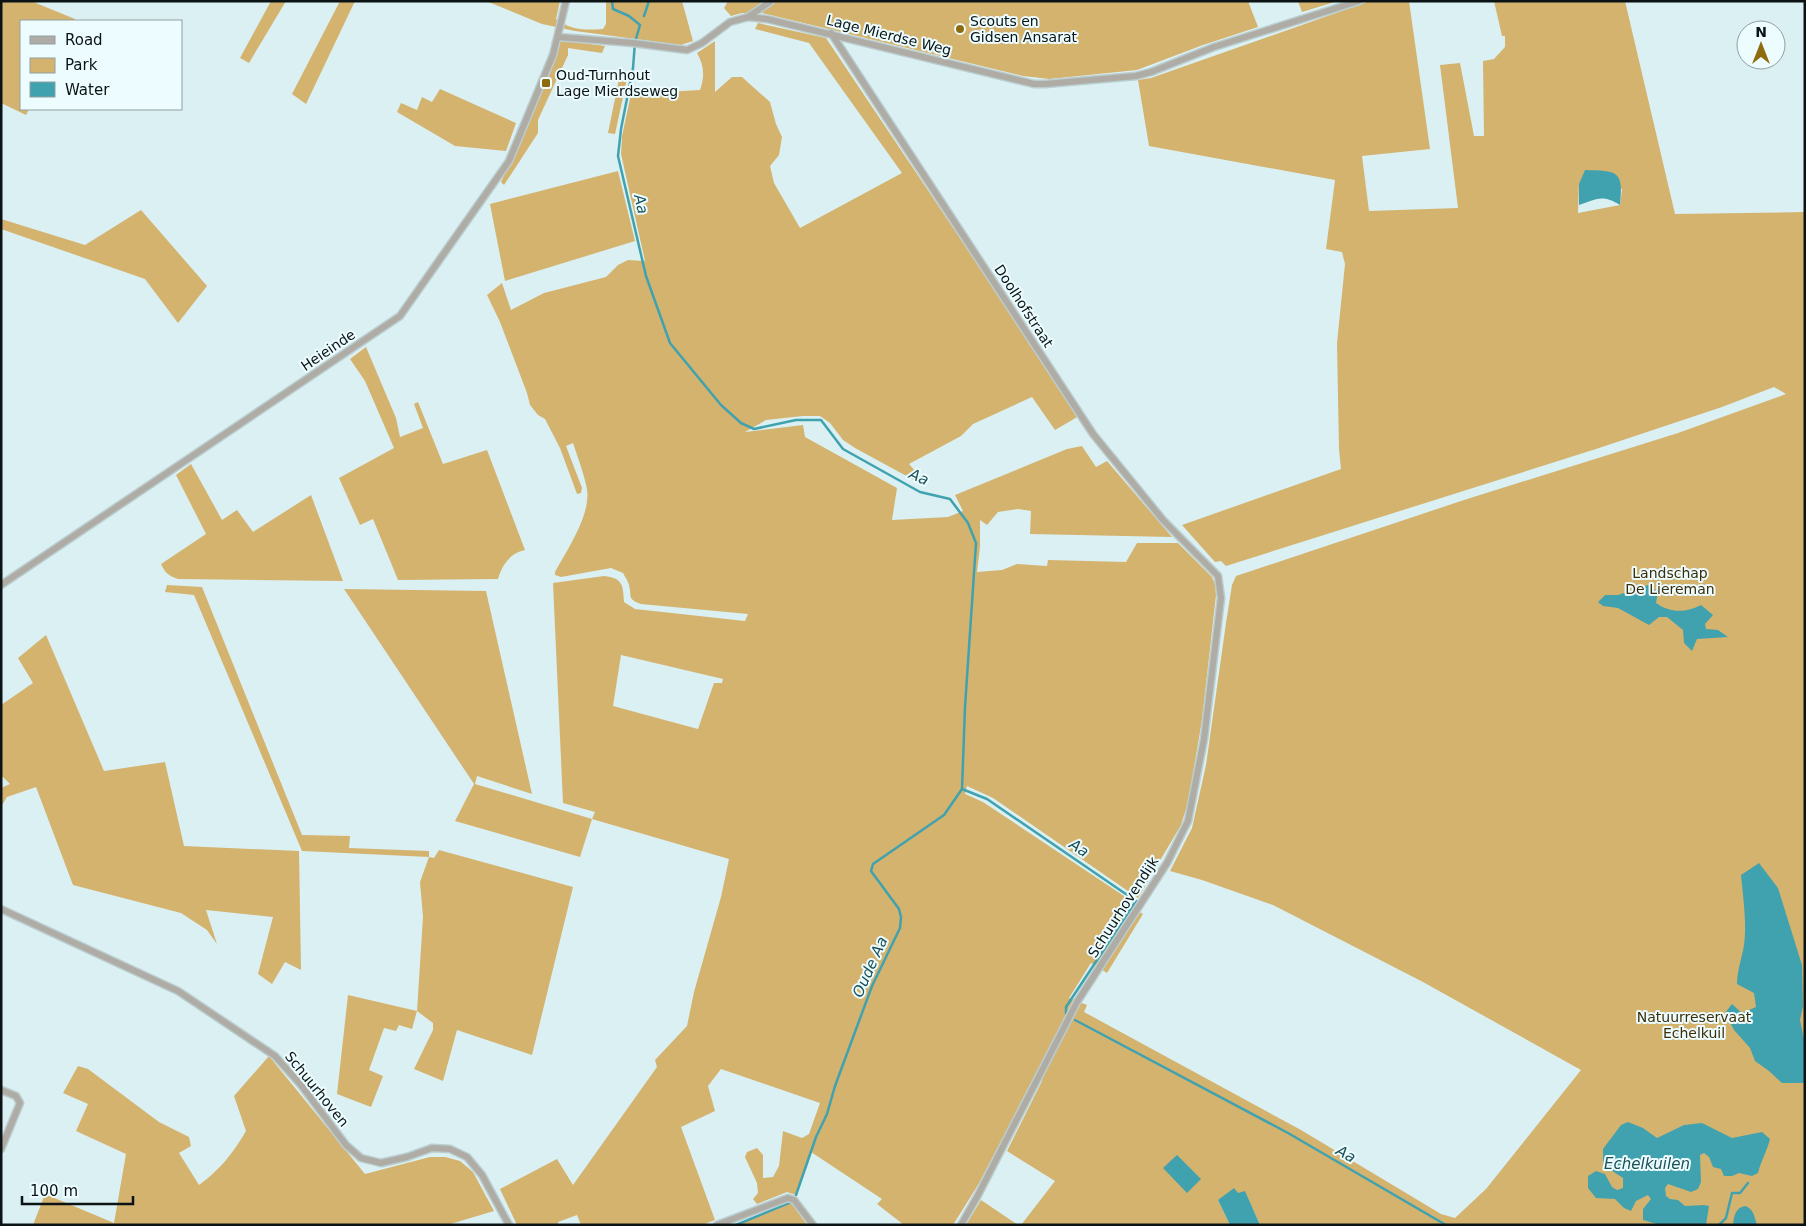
<svg xmlns="http://www.w3.org/2000/svg" width="1806" height="1226" viewBox="0 0 1806 1226" font-family="'DejaVu Sans',sans-serif">
  <rect width="100%" height="100%" fill="#dbf0f3"/>
  <!-- green -->
  <g fill="#d4b36f" fill-rule="evenodd">
    <path d="M 1,1 L 31,1 L 75,19 L 74,21 L 21,21 L 21,109 L 29,109 L 26,115 L 1,103 Z"/>
    <path d="M 271,1 L 286,1 L 249,63 L 240,58 Z"/>
    <path d="M 340,1 L 355,1 L 306,104 L 292,94 Z"/>
    <path d="M 486,1 L 560,1 L 556,19 C 573,31 584,30 603,29 L 606,24 L 606,1 L 682,1 L 693,41 L 681,45 L 575,31 L 542,24 Z"/>
    <path d="M 728,1 L 1248,1 L 1258,27 L 1203,45 L 1137,70 L 1049,79 L 1023,76 L 762,13 L 742,13 L 731,16 L 724,8 Z"/>
    <path d="M 1298,1 L 1338,1 L 1302,12 Z"/>
    <path d="M 1370,1 L 1409,1 L 1430,149 L 1362,156 L 1369,211 L 1458,208 L 1440,65 L 1460,63 L 1474,136 L 1484,136 L 1483,61 L 1494,59 L 1505,47 L 1505,36 L 1502,36 L 1494,1 L 1625,1 L 1675,214 L 1805,212 L 1805,1225 L 1260,1225 L 1245,1192 L 1218,1200 L 1230,1225 L 1021,1225 L 1055,1181 L 1007,1151 L 1042,1081 L 1036,1075 L 978,1185 L 953,1225 L 904,1225 L 877,1204 L 882,1199 L 811,1152 L 796,1195 L 787,1192 L 757,1204 L 753,1199 L 758,1193 L 757,1183 L 745,1157 L 747,1152 L 757,1148 L 763,1155 L 763,1178 L 773,1177 L 779,1166 L 783,1131 L 802,1138 L 809,1134 L 820,1103 L 721,1069 L 708,1086 L 715,1111 L 681,1127 L 715,1220 L 702,1225 L 581,1225 L 577,1215 L 558,1222 L 558,1225 L 517,1225 L 500,1189 L 557,1159 L 573,1185 L 657,1067 L 655,1060 L 687,1026 L 694,992 L 721,897 L 729,859 L 592,819 L 580,857 L 455,821 L 474,784 L 344,589 L 486,591 L 532,794 L 477,776 L 475,784 L 592,819 L 595,812 L 563,803 L 553,583 L 604,576 C 623,578 623,585 624,602 L 635,609 L 745,621 L 748,614 L 641,604 C 627,599 632,597 629,585 C 628,581 625,577 623,573 L 611,568 L 561,577 L 555,575 L 555,572 C 567,550 591,515 587,489 C 584,474 578,458 573,443 L 566,446 L 582,488 L 581,493 L 577,494 L 560,448 L 545,419 L 538,415 L 530,405 L 527,393 L 500,322 L 487,295 L 502,283 L 511,310 L 544,293 L 606,277 L 618,265 L 628,260 L 645,261 L 621,154 L 622,136 L 631,94 L 700,90 C 705,76 704,65 697,53 L 715,41 L 715,92 L 732,77 L 742,77 L 770,102 L 776,124 L 782,137 L 779,155 L 770,166 L 774,183 L 800,228 L 902,173 L 809,43 L 755,29 L 758,23 L 826,38 L 1079,416 L 1055,430 L 1032,397 L 973,424 L 961,436 L 909,464 L 924,481 L 923,485 L 855,448 L 843,440 L 830,423 L 820,416 L 803,416 L 766,420 L 745,432 L 803,425 L 805,437 L 897,488 L 892,520 L 948,517 L 963,511 L 955,495 L 1067,449 L 1082,446 L 1096,467 L 1107,461 L 1172,537 L 1030,534 L 1031,511 L 1018,509 L 998,512 L 987,525 L 980,520 L 980,547 L 977,572 L 1002,570 L 1017,564 L 1047,566 L 1048,560 L 1126,562 L 1137,543 L 1178,543 L 1212,577 L 1215,584 L 1216,595 L 1202,720 L 1188,803 L 1181,825 L 1138,898 L 993,798 L 967,786 L 965,794 L 983,802 L 1130,900 L 1127,905 L 1143,914 L 1107,973 L 1091,963 L 1069,998 L 1087,1005 L 1084,1012 L 1301,1130 L 1441,1214 L 1455,1218 L 1486,1189 L 1581,1070 L 1423,982 L 1273,905 L 1202,880 L 1170,871 L 1192,828 L 1206,765 L 1226,623 L 1232,585 L 1236,576 L 1464,500 L 1678,433 L 1786,394 L 1774,387 L 1722,407 L 1596,449 L 1226,566 L 1221,561 L 1215,562 L 1182,525 L 1341,469 L 1339,449 L 1337,343 L 1345,264 L 1342,252 L 1326,249 L 1335,180 L 1149,146 L 1138,80 L 1151,78 ZM 1579,184 L 1622,189 L 1620,205 L 1578,213 ZM 621,655 L 723,679 L 722,683 L 714,683 L 698,729 L 613,706 Z"/>
    <path d="M 560,40 L 605,46 L 602,53 L 568,48 L 568,55 L 538,120 L 538,133 L 504,185 L 501,182 L 532,112 Z"/>
    <path d="M 619,79 L 627,79 L 615,134 L 608,133 Z"/>
    <path d="M 440,89 L 516,123 L 506,151 L 455,146 L 397,112 L 401,103 L 417,110 L 422,97 L 432,102 Z"/>
    <path d="M 618,171 L 635,241 L 505,281 L 490,204 Z"/>
    <path d="M 141,210 L 207,286 L 178,323 L 145,279 L 1,229 L 1,219 L 85,245 Z"/>
    <path d="M 366,347 L 396,418 L 400,437 L 423,428 L 414,404 L 418,402 L 443,464 L 487,450 L 525,550 C 510,553 502,565 498,579 L 398,580 L 373,519 L 360,525 L 339,478 L 394,448 L 365,381 L 350,359 Z"/>
    <path d="M 191,464 L 222,520 L 237,510 L 253,532 L 311,495 L 343,581 L 178,579 C 169,576 165,573 161,564 L 206,534 L 176,475 Z"/>
    <path d="M 167,585 L 202,587 L 302,835 L 350,836 L 349,848 L 429,851 L 429,857 L 434,858 L 439,850 L 573,887 L 532,1055 L 457,1030 L 443,1081 L 414,1069 L 433,1030 L 433,1023 L 417,1011 L 412,1029 L 399,1025 L 396,1031 L 384,1028 L 369,1070 L 383,1076 L 371,1107 L 337,1094 L 348,995 L 417,1011 L 423,917 L 420,882 L 429,857 L 302,851 L 194,595 L 165,592 Z"/>
    <path d="M 46,635 L 104,771 L 165,762 L 184,846 L 299,851 L 301,970 L 285,962 L 272,984 L 258,974 L 273,917 L 206,910 L 217,944 L 207,930 L 181,913 L 73,885 L 36,787 L 7,797 L 1,807 L 1,788 L 10,784 L 1,775 L 1,705 L 33,683 L 18,658 Z"/>
    <path d="M 269,1056 L 365,1174 L 430,1157 L 445,1157 L 460,1161 L 473,1172 L 494,1211 L 447,1225 L 33,1225 L 45,1194 L 114,1223 L 126,1154 L 76,1131 L 88,1104 L 63,1093 L 78,1066 L 88,1069 L 159,1122 L 189,1137 L 191,1146 L 179,1153 L 199,1185 C 219,1171 234,1152 246,1131 L 234,1096 Z"/>
    <path d="M 981,1200 L 1018,1225 L 966,1225 Z"/>
    <path d="M 791,1202 L 807,1225 L 736,1225 Z"/>
  </g>
  <!-- water -->
  <g fill="#41a2af">
    <path d="M 1585,170 C 1617,171 1624,170 1620,205 C 1602,194 1597,199 1579,205 L 1579,184 Z"/>
    <path d="M 1648,585 L 1658,592 L 1656,603 C 1670,613 1686,613 1701,605 L 1713,615 L 1705,624 L 1706,629 L 1718,630 L 1728,637 L 1697,639 L 1692,651 L 1684,643 L 1683,630 L 1667,617 L 1659,617 L 1649,625 L 1618,608 L 1603,606 L 1598,602 L 1605,595 L 1618,595 Z"/>
    <path d="M 1759,863 L 1778,888 L 1802,965 L 1803,1006 L 1800,1020 L 1805,1044 L 1805,1082 L 1803,1083 L 1782,1083 L 1769,1071 L 1755,1061 L 1750,1048 L 1734,1030 L 1725,1013 L 1732,1004 L 1742,1013 L 1756,1007 L 1754,993 L 1737,984 C 1737,970 1742,958 1744,945 C 1747,923 1743,897 1741,875 Z"/>
    <path d="M 1628,1122 L 1643,1128 L 1657,1138 L 1684,1125 L 1702,1123 L 1732,1138 L 1762,1132 L 1770,1139 C 1767,1151 1761,1161 1758,1173 L 1752,1176 L 1739,1173 L 1732,1176 L 1724,1176 L 1721,1169 L 1713,1167 L 1709,1157 L 1704,1153 L 1700,1155 L 1701,1182 L 1698,1189 L 1691,1192 L 1668,1184 L 1665,1188 L 1666,1196 L 1670,1199 L 1678,1200 L 1685,1206 L 1704,1205 L 1709,1206 L 1706,1225 L 1660,1225 L 1643,1220 L 1643,1209 L 1651,1199 L 1648,1195 L 1636,1201 L 1631,1211 L 1624,1208 L 1615,1199 L 1596,1198 L 1588,1188 L 1588,1176 L 1596,1171 L 1605,1174 L 1612,1187 L 1617,1190 L 1623,1188 L 1623,1178 L 1603,1165 L 1603,1149 L 1621,1125 Z"/>
    <path d="M 1177,1155 L 1201,1179 L 1187,1193 L 1163,1168 Z"/>
    <path d="M 1234,1188 L 1238,1193 L 1245,1191 L 1260,1225 L 1230,1225 L 1218,1200 Z"/>
    <path d="M 1745,1206 C 1754,1209 1754,1216 1757,1225 L 1733,1225 C 1734,1216 1735,1208 1745,1206 Z"/>
  </g>
  <g fill="none" stroke-linecap="round" stroke-linejoin="round">
    <!-- stream -->
    <g stroke="#41a2af" stroke-width="2.5">
      <path d="M 612,1 L 613,9 L 629,16 L 640,25 L 635,42 L 633,68 L 621,129 L 618,156 L 646,276 L 670,343 L 721,405 L 741,423 L 754,429 L 796,420 L 821,420 L 843,449 L 920,492 L 950,499 L 968,523 L 976,543 L 965,707 L 962,789 L 987,799 L 1136,901 L 1066,1007 L 1066,1013"/>
      <path d="M 644,16 L 649,1"/>
      <path d="M 1075,1020 L 1288,1133 L 1446,1225"/>
      <path d="M 796,1195 L 816,1137 L 827,1114 L 835,1086 L 872,986 L 900,928 L 901,917 L 899,909 L 871,871 L 873,864 L 944,815 L 962,789"/>
      <path d="M 736,1225 L 791,1202"/>
      <path d="M 1719,1225 L 1726,1218 L 1732,1193 L 1740,1193 L 1748,1183"/>
    </g>
    <!-- minor casing -->
    <g stroke="#bacdcf" stroke-width="9">
      <g id="minor">
        <path d="M 748,17 L 771,1"/>
        <path d="M 831,33 L 1093,434 L 1163,520 L 1218,576 L 1221,598 L 1204,739 L 1188,821 L 1167,863 L 1077,1002 L 977,1197 L 961,1225"/>
        <path d="M 558,37 L 633,43 L 687,50 L 702,43 L 730,22 L 748,17 L 767,19 L 1034,84 L 1045,84 L 1136,76 L 1151,72 L 1214,47 L 1359,1"/>
        <path d="M 1,585 L 400,316 L 509,161 L 553,55 L 566,1"/>
        <path d="M 1,909 L 178,991 L 275,1056 L 301,1085 L 346,1145 L 361,1158 L 381,1163 L 407,1157 L 432,1148 L 450,1149 L 467,1157 L 482,1175 L 509,1225"/>
        <path d="M 1,1090 L 16,1096 L 20,1103 L 1,1149"/>
        <path d="M 717,1225 L 788,1198 L 794,1200 L 813,1225"/>
      </g>
    </g>
    <!-- minor -->
    <use href="#minor" stroke="#afaca5" stroke-width="6"/>
  </g>
  <!-- markers -->
  <g fill="#8e6b0e" stroke="#ecfcff" stroke-width="2">
    <circle cx="960" cy="29" r="5"/>
    <rect x="541" y="78" width="10" height="10" rx="2.5"/>
  </g>
  <g text-anchor="middle" stroke-width="4" stroke-linejoin="round" paint-order="stroke">
    <!-- poi labels -->
    <g font-size="14" fill="#0b1314" stroke="#ecfcff" text-anchor="start">
      <text x="970" y="26">Scouts en<tspan x="970" dy="16">Gidsen Ansarat</tspan></text>
      <text x="556" y="80">Oud-Turnhout<tspan x="556" dy="16">Lage Mierdseweg</tspan></text>
    </g>
    <!-- street labels -->
    <g font-size="14" fill="#0b1314" stroke="#ecfcff">
      <text transform="translate(889 35) rotate(14)" y="5">Lage Mierdse Weg</text>
      <text transform="translate(1024 306) rotate(57)" y="5">Doolhofstraat</text>
      <text transform="translate(328 350) rotate(-34)" y="5">Heieinde</text>
      <text transform="translate(1123 907) rotate(-57)" y="5">Schuurhovendijk</text>
      <text transform="translate(317 1089) rotate(51)" y="5">Schuurhoven</text>
    </g>
    <!-- park labels -->
    <g font-size="14" fill="#3e2e07" stroke="#ecfcff">
      <text x="1670" y="578">Landschap<tspan x="1670" dy="16">De Liereman</tspan></text>
      <text x="1694" y="1022">Natuurreservaat<tspan x="1694" dy="16">Echelkuil</tspan></text>
    </g>
    <!-- water labels -->
    <g font-size="15" font-style="italic" fill="#195057" stroke="#ecfcff">
      <text transform="translate(641 204) rotate(77)" y="5">Aa</text>
      <text transform="translate(919 477) rotate(24)" y="5">Aa</text>
      <text transform="translate(1079 848) rotate(34)" y="5">Aa</text>
      <text transform="translate(870 967) rotate(-66)" y="5">Oude Aa</text>
      <text transform="translate(1346 1154) rotate(30)" y="5">Aa</text>
      <text x="1647" y="1169">Echelkuilen</text>
    </g>
  </g>
  <!-- border -->
  <rect width="1806" height="1226" fill="none" stroke="#0b1314" stroke-width="5"/>
  <!-- legend -->
  <rect x="20" y="20" width="162" height="90" fill="#ecfcff" stroke="#929fa1"/>
  <rect x="30" y="36" width="25" height="8" fill="#afaca5" stroke="#929fa1"/>
  <text x="65" y="45" font-size="15" fill="#0b1314">Road</text>
  <rect x="30" y="58" width="25" height="15" fill="#d4b36f" stroke="#929fa1"/>
  <text x="65" y="70" font-size="15" fill="#0b1314">Park</text>
  <rect x="30" y="82" width="25" height="15" fill="#41a2af" stroke="#929fa1"/>
  <text x="65" y="95" font-size="15" fill="#0b1314">Water</text>
  <!-- north arrow -->
  <g transform="translate(1761 45)"><circle r="24" fill="#ecfcff" stroke="#929fa1"/>
  <path d="M0-4L9 19L0 12L-9 19Z" fill="#8e6b0e"/>
  <text y="-8" font-size="14" font-weight="bold" text-anchor="middle" fill="#0b1314">N</text>
  </g>
  <!-- scale -->
  <path d="M22 1196v8h111v-8" fill="none" stroke="#0b1314" stroke-width="2.5"/>
  <text x="30" y="1196" font-size="15" fill="#0b1314" stroke="#ecfcff" stroke-width="4" paint-order="stroke">100 m</text>
</svg>
